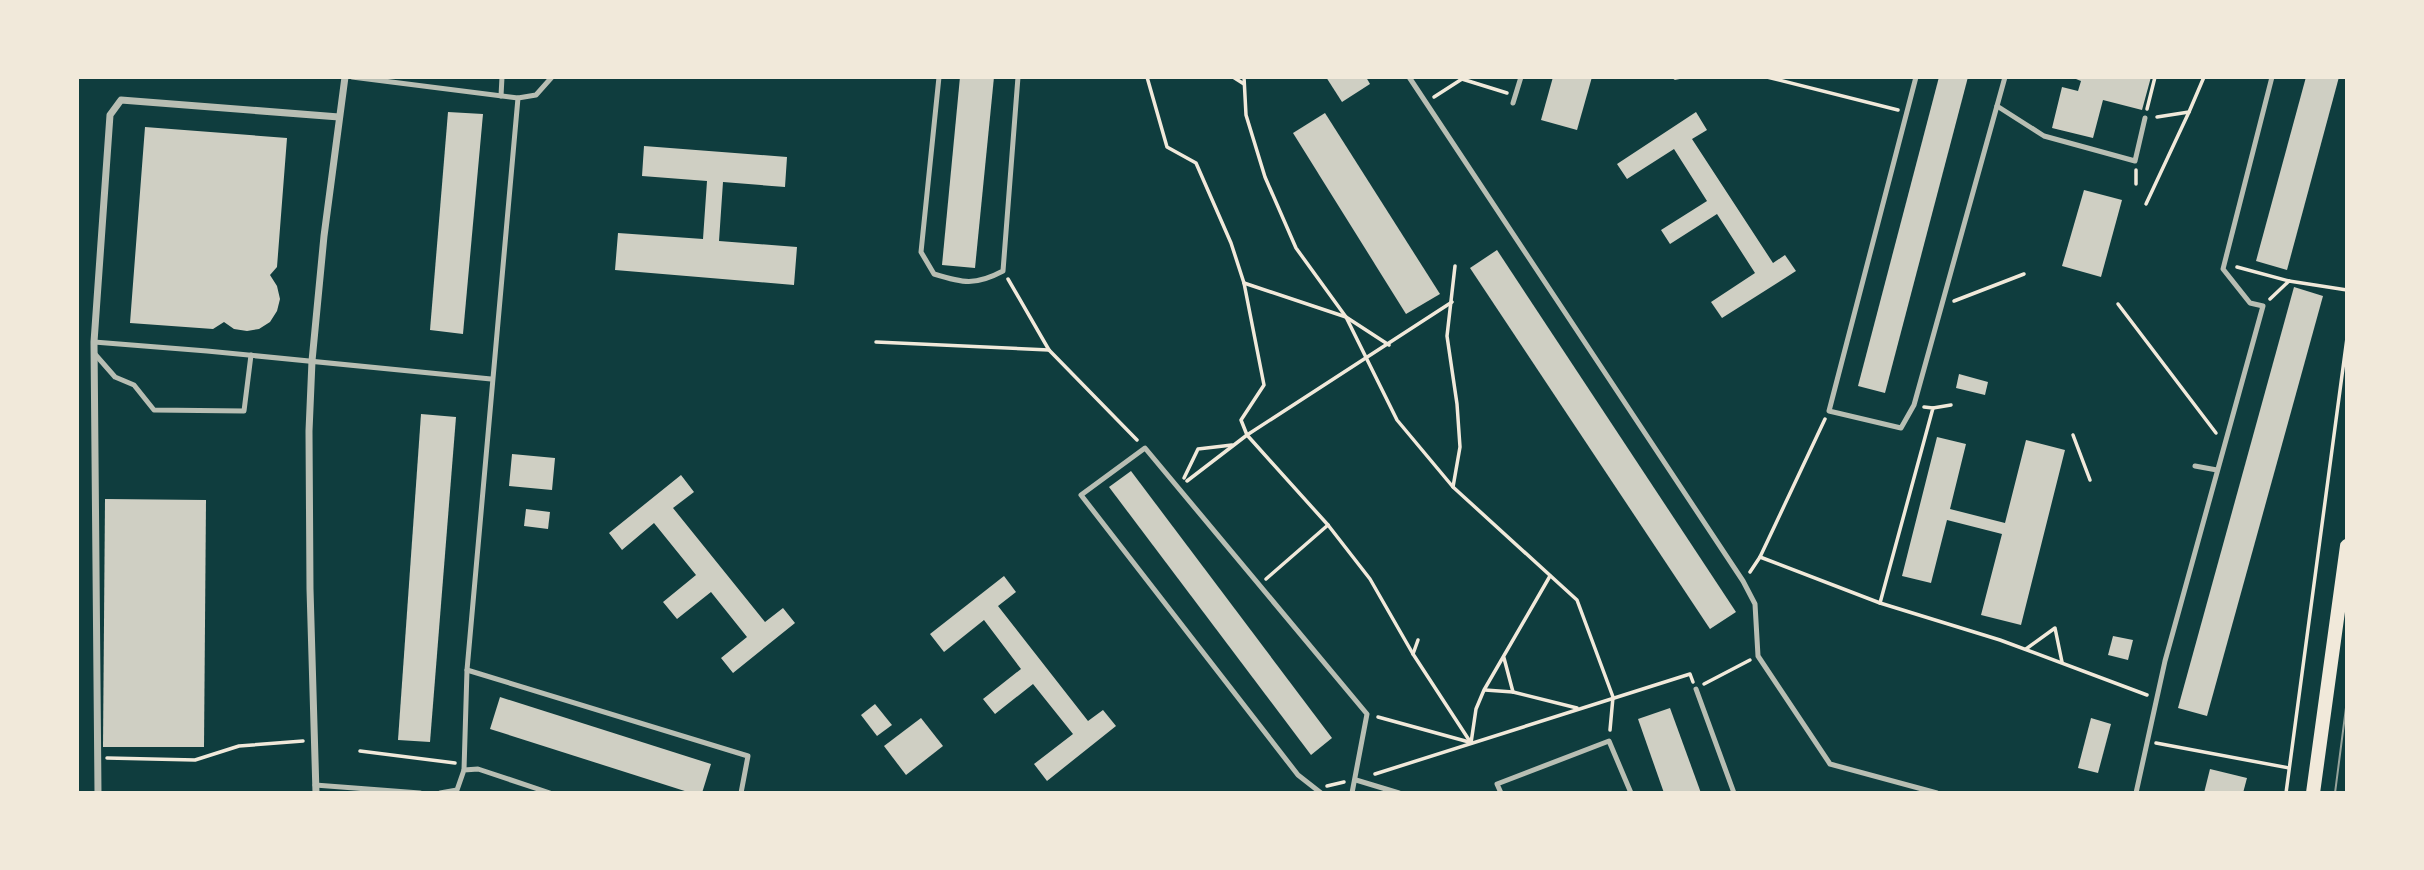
<svg xmlns="http://www.w3.org/2000/svg" width="2424" height="870" viewBox="0 0 2424 870" font-family="'Source Serif 4',serif">
  <rect width="100%" height="100%" fill="#0f3d3e"/>
  <!-- building -->
  <g fill="#cfcfc3">
    <path d="M 960,77 L 994,77 L 975,268 L 942,265 Z"/>
    <path d="M 1326,77 L 1366,77 L 1370,84 L 1342,102 Z"/>
    <path d="M 1553,77 L 1592,77 L 1577,130 L 1541,120 Z"/>
    <path d="M 1939,77 L 1968,77 L 1885,393 L 1858,386 Z"/>
    <path d="M 2071,77 L 2151,77 L 2142,110 L 2103,100 L 2093,138 L 2052,128 L 2062,87 L 2078,91 L 2081,81 Z"/>
    <path d="M 2306,77 L 2339,77 L 2287,270 L 2256,261 Z"/>
    <path d="M 448,112 L 483,114 L 463,334 L 430,330 Z"/>
    <path d="M 1696,112 L 1707,130 L 1692,139 L 1773,263 L 1785,255 L 1796,271 L 1722,318 L 1711,302 L 1755,273 L 1717,214 L 1670,244 L 1661,230 L 1707,201 L 1674,149 L 1627,179 L 1617,164 Z"/>
    <path d="M 1325,113 L 1440,294 L 1406,314 L 1293,133 Z"/>
    <path d="M 145,127 L 287,138 L 277,267 L 270,275 L 277,286 L 280,299 L 277,311 L 270,322 L 259,329 L 247,331 L 234,329 L 224,322 L 213,329 L 130,323 Z"/>
    <path d="M 644,146 L 787,157 L 785,187 L 723,182 L 719,241 L 797,247 L 794,285 L 615,270 L 618,233 L 703,239 L 707,181 L 642,176 Z"/>
    <path d="M 2084,190 L 2122,200 L 2101,277 L 2062,266 Z"/>
    <path d="M 1497,250 L 1736,612 L 1710,629 L 1470,268 Z"/>
    <path d="M 2294,287 L 2323,296 L 2207,716 L 2178,708 Z"/>
    <path d="M 1959,374 L 1988,382 L 1985,395 L 1956,388 Z"/>
    <path d="M 421,414 L 456,417 L 430,742 L 398,740 Z"/>
    <path d="M 1937,437 L 1966,444 L 1950,509 L 2005,523 L 2026,440 L 2065,450 L 2021,625 L 1981,615 L 2002,534 L 1947,520 L 1931,583 L 1902,576 Z"/>
    <path d="M 512,454 L 555,458 L 552,490 L 509,486 Z"/>
    <path d="M 1131,471 L 1332,738 L 1311,755 L 1109,487 Z"/>
    <path d="M 681,475 L 694,492 L 673,508 L 765,622 L 783,608 L 795,623 L 733,673 L 721,658 L 747,637 L 711,592 L 677,619 L 663,602 L 696,575 L 654,523 L 622,550 L 609,533 Z"/>
    <path d="M 105,499 L 206,500 L 204,747 L 103,747 Z"/>
    <path d="M 526,509 L 550,512 L 548,529 L 524,526 Z"/>
    <path d="M 1004,576 L 1016,592 L 998,606 L 1088,721 L 1103,710 L 1116,726 L 1047,781 L 1034,764 L 1073,734 L 1033,684 L 995,714 L 983,699 L 1021,669 L 984,620 L 944,652 L 930,634 Z"/>
    <path d="M 2113,636 L 2133,640 L 2128,660 L 2108,655 Z"/>
    <path d="M 500,697 L 711,764 L 702,793 L 691,793 L 490,729 Z"/>
    <path d="M 875,704 L 892,725 L 877,736 L 861,715 Z"/>
    <path d="M 1670,708 L 1701,793 L 1664,793 L 1638,719 Z"/>
    <path d="M 921,718 L 943,746 L 906,775 L 884,746 Z"/>
    <path d="M 2091,718 L 2111,724 L 2098,773 L 2078,768 Z"/>
    <path d="M 2210,769 L 2247,778 L 2243,793 L 2204,793 Z"/>
  </g>
  <g fill="none" stroke-linecap="round" stroke-linejoin="round">
    <!-- path -->
    <g stroke="#f1e9da" stroke-width="3.5">
      <path d="M 1147,77 L 1167,147 L 1196,163 L 1231,243 L 1244,283 L 1264,385 L 1241,420 L 1247,435 L 1328,525 L 1370,579 L 1413,654 L 1471,743"/>
      <path d="M 1233,77 L 1244,84"/>
      <path d="M 1244,77 L 1246,115 L 1265,177 L 1296,248 L 1346,317 L 1397,420 L 1453,487"/>
      <path d="M 1767,77 L 1898,110"/>
      <path d="M 1675,78 L 1681,77"/>
      <path d="M 1434,97 L 1462,79 L 1507,93"/>
      <path d="M 2147,109 L 2155,77"/>
      <path d="M 2157,117 L 2189,112 L 2204,77"/>
      <path d="M 2136,170 L 2136,184"/>
      <path d="M 2146,204 L 2189,112"/>
      <path d="M 1455,266 L 1447,336 L 1457,404 L 1460,447 L 1453,487 L 1577,600 L 1613,697 L 1610,730"/>
      <path d="M 2237,267 L 2289,281"/>
      <path d="M 1008,279 L 1049,350"/>
      <path d="M 1244,283 L 1346,317 L 1389,345"/>
      <path d="M 2270,299 L 2289,281 L 2347,290"/>
      <path d="M 1954,301 L 2024,274"/>
      <path d="M 2118,304 L 2216,433"/>
      <path d="M 876,342 L 1049,350 L 1137,440"/>
      <path d="M 1933,408 L 1951,405"/>
      <path d="M 2073,435 L 2090,480"/>
      <path d="M 1184,478 L 1198,449 L 1232,445"/>
      <path d="M 1187,481 L 1247,435 L 1452,302"/>
      <path d="M 1760,557 L 1880,603 L 2000,640 L 2147,695"/>
      <path d="M 1750,572 L 1760,557 L 1825,419"/>
      <path d="M 1266,579 L 1328,525"/>
      <path d="M 1880,603 L 1933,408 L 1924,407"/>
      <path d="M 2026,649 L 2055,628 L 2062,662"/>
      <path d="M 1413,654 L 1418,640"/>
      <path d="M 1504,658 L 1513,692"/>
      <path d="M 1704,684 L 1750,660"/>
      <path d="M 1485,690 L 1513,692 L 1577,708"/>
      <path d="M 1378,717 L 1469,742"/>
      <path d="M 1471,743 L 1476,709 L 1484,690 L 1550,576"/>
      <path d="M 2156,743 L 2289,768"/>
      <path d="M 360,751 L 455,763"/>
      <path d="M 107,758 L 195,760 L 239,746 L 303,741"/>
      <path d="M 1375,774 L 1690,674 L 1693,682"/>
      <path d="M 1327,786 L 1344,782"/>
      <path d="M 2286,793 L 2347,338"/>
    </g>
    <!-- service -->
    <g stroke="#b8beb3" stroke-width="5">
      <path d="M 352,77 L 518,98"/>
      <path d="M 939,77 L 921,252 L 934,274 C 963,283 975,286 1003,271 L 1018,77"/>
      <path d="M 1409,77 L 1743,581 L 1755,604 L 1758,656 L 1830,764 L 1937,793"/>
      <path d="M 1916,77 L 1829,411 L 1901,428 L 1914,405 L 2005,77"/>
      <path d="M 501,96 L 502,77"/>
      <path d="M 1513,103 L 1521,77"/>
      <path d="M 1997,106 L 2044,136 L 2135,161 L 2145,118"/>
      <path d="M 94,342 L 207,351 L 491,379"/>
      <path d="M 94,353 L 115,377 L 134,385 L 154,410 L 244,411 L 251,355"/>
      <path d="M 2195,466 L 2217,470"/>
      <path d="M 467,670 L 748,756 L 741,793"/>
      <path d="M 1696,689 L 1734,793"/>
      <path d="M 464,770 L 467,670 L 518,98 L 536,95 L 552,77"/>
      <path d="M 1356,780 L 1399,793"/>
      <path d="M 315,785 L 420,793"/>
      <path d="M 440,793 L 457,790 L 464,770 L 478,769 L 550,793"/>
      <path d="M 1321,793 L 1298,775 L 1081,495 L 1145,448 L 1367,714 L 1352,793"/>
      <path d="M 1501,793 L 1497,784 L 1609,741 L 1631,793"/>
      <path d="M 2136,793 L 2165,661 L 2263,306 L 2250,303 L 2223,269 L 2272,77"/>
    </g>
    <!-- minor -->
    <g stroke="#b8beb3" stroke-width="7">
      <path d="M 98,793 L 94,342 L 110,115 L 121,100 L 339,117"/>
      <path d="M 316,793 L 310,589 L 309,431 L 312,361 L 324,236 L 345,77"/>
    </g>
    <!-- secondary -->
    <path stroke="#f1e9da" stroke-width="14" d="M 2313,793 L 2347,546"/>
    <!-- tram -->
    <path stroke="#97a49c" stroke-width="2" d="M 2335,793 L 2347,700"/>
  </g>
  <!-- border -->
  <rect width="2424" height="870" fill="none" stroke="#f1e9da" stroke-width="158"/>
</svg>
